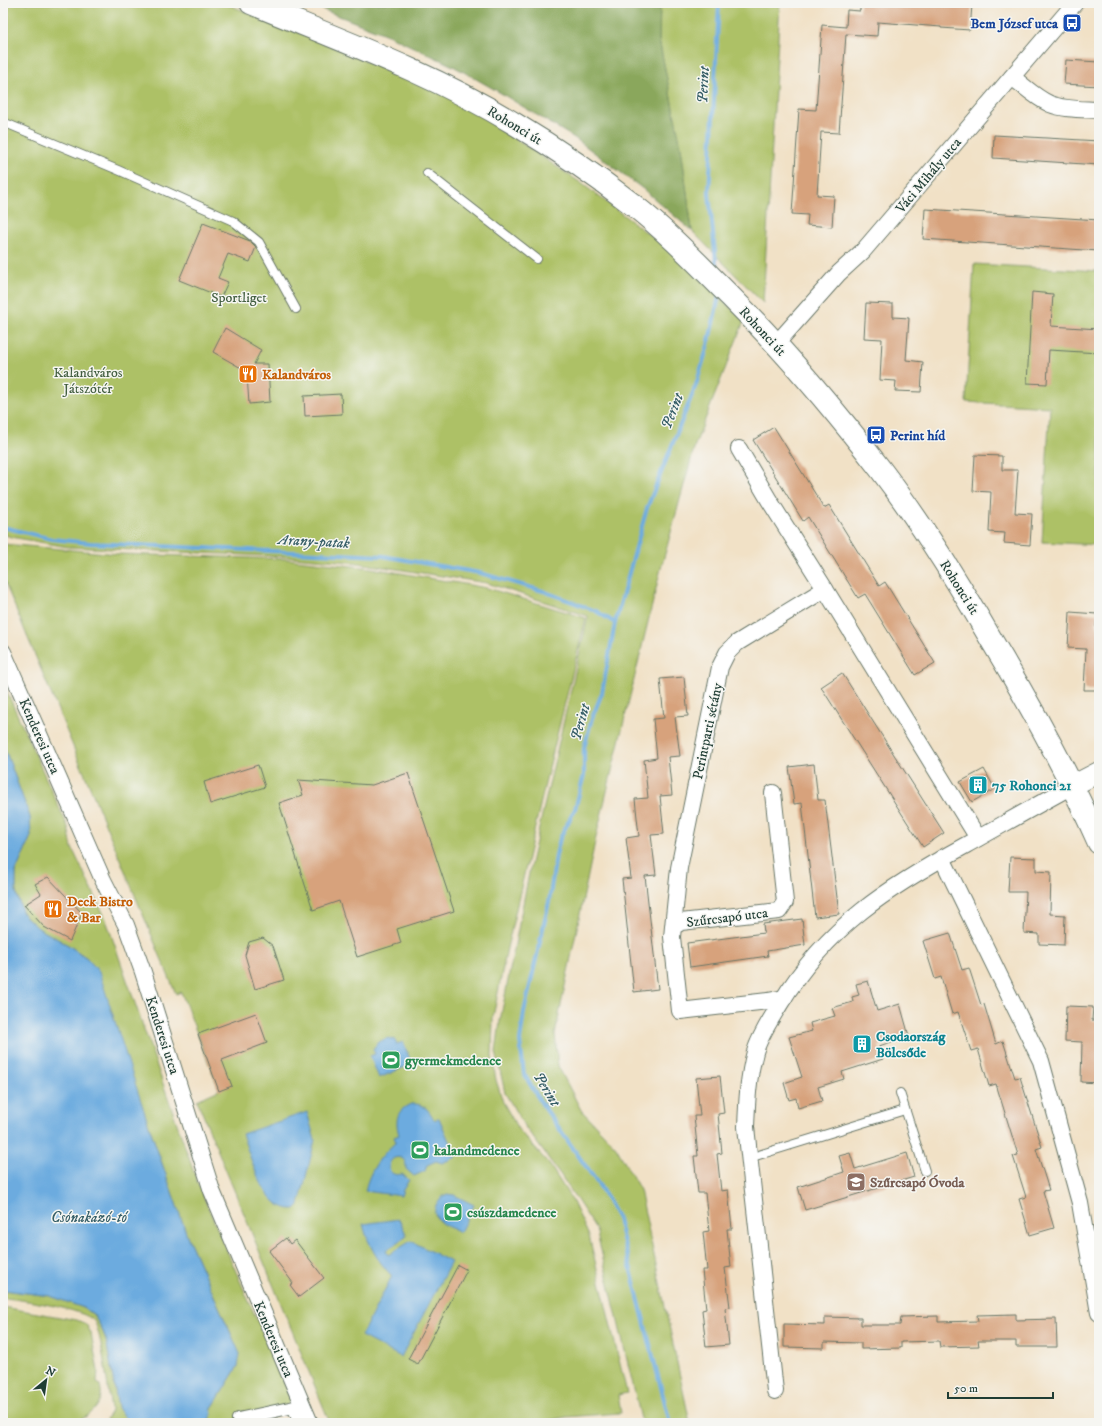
<svg xmlns="http://www.w3.org/2000/svg" width="1102" height="1426" viewBox="0 0 1102 1426" font-family="'IM FELL DW Pica',serif">
  <rect width="100%" height="100%" fill="#f6f6f2"/>
  <filter id="ink" filterUnits="userSpaceOnUse"><feTurbulence type="fractalNoise" baseFrequency=".025" numOctaves="2"/><feDisplacementMap in="SourceGraphic" scale="8" xChannelSelector="R" yChannelSelector="G"/><feConvolveMatrix kernelMatrix="1 2 1 2 8 2 1 2 1" color-interpolation-filters="sRGB"/></filter>
  <filter id="wash" filterUnits="userSpaceOnUse"><feTurbulence type="fractalNoise" baseFrequency=".012" numOctaves="4" result="noise"/><feDisplacementMap in="SourceGraphic" scale="16" xChannelSelector="R" yChannelSelector="G"/><feGaussianBlur stdDeviation="0.9" result="paint"/><feColorMatrix in="noise" values="0 0 0 0 0 0 0 0 0 0 0 0 0 0 0 0 0 1.4 0 .05"/><feComposite in="paint" operator="in"/></filter>
  <g filter="url(#wash)">
    <rect width="100%" height="100%" fill="#f1e1c6"/>
    <!-- green -->
    <g fill="#adc166" stroke="#667f4d">
      <path d="M 3,3 L 224,3 L 312,38 L 456,99 L 581,183 L 671,251 L 744,321 L 695,445 L 660,572 L 596,837 L 555,1034 L 558,1066 L 581,1110 L 616,1147 L 640,1190 L 690,1423 L 642,1423 L 596,1229 L 560,1174 L 523,1124 L 505,1093 L 496,1052 L 500,1021 L 531,863 L 588,616 L 487,583 L 351,562 L 291,557 L 68,547 L 11,537 L 3,534 Z"/>
      <path d="M 660,3 L 780,3 L 763,303 L 692,231 L 681,147 L 659,40 Z"/>
      <path d="M 974,264 L 1099,271 L 1099,545 L 1042,542 L 1050,407 L 966,402 Z"/>
      <path d="M 3,544 L 119,554 L 286,559 L 371,568 L 487,588 L 586,618 L 546,780 L 507,948 L 493,1017 L 492,1056 L 496,1080 L 503,1102 L 518,1129 L 549,1164 L 572,1200 L 589,1236 L 627,1393 L 618,1395 L 621,1413 L 566,1417 L 535,1423 L 330,1423 L 197,1100 L 219,1090 L 181,992 L 176,994 L 3,578 Z"/>
      <path d="M 3,683 L 68,827 L 72,848 L 105,917 L 198,1184 L 293,1403 L 235,1423 L 210,1423 L 212,1408 L 238,1366 L 233,1338 L 188,1238 L 150,1129 L 87,958 L 68,945 L 38,928 L 23,914 L 16,892 L 16,871 L 31,836 L 30,817 L 3,744 Z"/>
      <path d="M 3,1290 L 50,1296 L 84,1308 L 93,1314 L 101,1327 L 106,1339 L 117,1401 L 119,1411 L 126,1418 L 126,1423 L 108,1423 L 106,1419 L 111,1411 C 109,1395 101,1330 94,1321 C 84,1309 20,1299 3,1298 Z"/>
      <path d="M 3,1307 L 77,1320 L 86,1324 L 91,1333 L 98,1371 L 97,1382 L 100,1385 C 101,1390 102,1395 100,1400 C 96,1412 83,1421 71,1421 C 63,1421 55,1418 47,1418 C 32,1418 18,1420 3,1418 Z"/>
    </g>
    <!-- forest -->
    <path fill="#8aa75b" stroke="#547248" d="M 306,3 L 660,3 L 659,40 L 681,147 L 692,231 L 643,189 L 576,139 L 499,92 L 453,66 L 390,36 Z"/>
    <!-- water -->
    <g fill="#6cabdf" stroke="#46748a">
      <path d="M 3,744 L 30,817 L 31,836 L 16,871 L 16,892 L 23,914 L 38,928 L 68,945 L 87,958 L 99,972 L 150,1129 L 188,1238 L 240,1354 L 238,1366 L 212,1408 L 210,1423 L 126,1423 L 126,1418 L 119,1411 L 117,1401 L 106,1339 L 101,1327 L 93,1314 L 84,1308 L 50,1296 L 3,1290 Z"/>
      <path d="M 389,1038 L 395,1040 L 397,1044 L 403,1042 L 412,1064 L 379,1078 L 370,1056 L 375,1054 L 373,1049 C 378,1042 381,1040 389,1038 Z"/>
      <path d="M 411,1104 C 423,1103 429,1109 434,1120 L 439,1118 L 456,1157 L 442,1163 L 436,1161 L 427,1165 L 425,1171 L 414,1176 L 406,1169 C 406,1164 406,1160 401,1158 C 387,1153 383,1179 402,1174 L 409,1180 L 403,1190 L 401,1196 L 365,1191 C 369,1171 381,1155 396,1142 L 394,1137 L 399,1135 C 395,1121 396,1110 411,1104 Z"/>
      <path d="M 307,1112 L 315,1140 L 299,1205 L 295,1209 C 264,1212 251,1157 242,1134 Z"/>
      <path d="M 447,1194 L 454,1195 L 474,1205 L 460,1232 C 454,1229 444,1226 439,1221 C 430,1211 437,1199 447,1194 Z"/>
      <path d="M 399,1219 L 407,1236 L 386,1251 L 388,1255 L 411,1241 L 451,1262 L 401,1357 L 361,1336 L 392,1276 C 377,1260 368,1245 363,1224 Z"/>
    </g>
    <g fill="none" stroke-linecap="round" stroke-linejoin="round">
      <!-- stream -->
      <g stroke="#6cabdf" stroke-width="4">
        <path d="M 717,272 L 709,193 L 719,3"/>
        <path d="M 3,527 L 52,539 L 90,543 L 383,556 L 480,573 L 543,591 L 596,611 L 615,623"/>
        <path d="M 670,1423 L 618,1219 L 601,1188 L 542,1104 L 524,1074 L 520,1041 L 524,1012 L 549,902 L 556,855 L 560,838 L 575,809 L 584,775 L 584,748 L 592,718 L 602,693 L 615,623 L 647,508 L 696,385 L 708,345 L 719,296"/>
      </g>
    </g>
    <g id="blocks">
      <!-- building -->
      <g fill="#d7a27b">
        <path d="M 860,3 L 950,3 L 972,5 L 970,30 L 941,28 L 941,27 L 878,22 L 877,36 L 846,34 L 839,133 L 821,132 L 817,195 L 834,196 L 832,227 L 807,225 L 808,215 L 792,214 L 799,109 L 816,110 L 822,25 L 846,27 L 847,10 L 860,11 Z"/>
        <path d="M 1066,60 L 1099,62 L 1099,86 L 1064,84 Z"/>
        <path d="M 994,135 L 1099,141 L 1099,165 L 993,158 Z"/>
        <path d="M 925,209 L 1099,220 L 1099,251 L 923,239 Z"/>
        <path d="M 203,223 L 250,241 L 256,247 L 250,262 L 228,254 L 218,278 L 228,282 L 221,297 L 179,280 Z"/>
        <path d="M 1032,292 L 1053,294 L 1051,326 L 1099,329 L 1099,353 L 1049,350 L 1047,384 L 1027,383 Z"/>
        <path d="M 866,303 L 893,304 L 893,317 L 909,318 L 906,360 L 923,362 L 921,392 L 895,391 L 896,381 L 880,380 L 882,339 L 864,338 Z"/>
        <path d="M 225,328 L 261,350 L 254,364 L 268,364 L 270,402 L 249,404 L 247,375 L 243,369 L 213,352 Z"/>
        <path d="M 341,394 L 342,414 L 305,416 L 304,396 Z"/>
        <path d="M 774,427 L 824,508 L 829,505 L 879,586 L 885,582 L 935,663 L 915,675 L 865,594 L 858,598 L 808,517 L 803,521 L 753,440 Z"/>
        <path d="M 975,455 L 1002,456 L 1002,470 L 1018,470 L 1015,513 L 1032,514 L 1030,545 L 1004,543 L 1005,533 L 989,532 L 991,492 L 973,491 Z"/>
        <path d="M 1070,612 L 1097,614 L 1096,627 L 1099,627 L 1099,690 L 1084,690 L 1086,649 L 1068,648 Z"/>
        <path d="M 842,673 L 944,833 L 923,847 L 821,687 Z"/>
        <path d="M 684,677 L 688,716 L 675,717 L 680,756 L 668,757 L 672,795 L 660,796 L 664,834 L 651,835 L 656,875 L 645,876 L 658,989 L 634,992 L 622,879 L 631,878 L 626,838 L 639,836 L 635,799 L 648,798 L 644,760 L 657,758 L 653,719 L 664,718 L 660,679 Z"/>
        <path d="M 814,764 L 818,800 L 825,800 L 839,914 L 815,917 L 802,803 L 794,804 L 789,767 Z"/>
        <path d="M 258,765 L 265,787 L 210,804 L 204,782 Z"/>
        <path d="M 984,769 L 995,789 L 972,802 L 960,782 Z"/>
        <path d="M 408,773 L 454,911 L 397,929 L 401,943 L 357,957 L 339,901 L 313,910 L 279,803 L 303,795 L 298,780 L 372,785 Z"/>
        <path d="M 1010,857 L 1036,858 L 1036,871 L 1051,872 L 1050,914 L 1065,915 L 1064,945 L 1039,944 L 1039,934 L 1024,933 L 1026,892 L 1008,892 Z"/>
        <path d="M 48,877 L 82,913 L 70,941 L 44,927 L 24,905 L 41,894 L 35,884 Z"/>
        <path d="M 802,919 L 805,945 L 767,951 L 768,956 L 690,967 L 687,943 L 764,933 L 763,924 Z"/>
        <path d="M 950,933 L 962,970 L 969,968 L 981,1005 L 984,1004 L 996,1044 L 1003,1041 L 1015,1078 L 1020,1077 L 1042,1147 L 1036,1149 L 1049,1190 L 1043,1191 L 1054,1228 L 1030,1235 L 1019,1199 L 1026,1197 L 1013,1156 L 1018,1155 L 996,1084 L 989,1086 L 978,1049 L 971,1051 L 958,1012 L 952,1014 L 941,977 L 935,979 L 923,941 Z"/>
        <path d="M 263,938 L 273,946 L 284,980 L 255,989 L 245,955 L 249,942 Z"/>
        <path d="M 868,981 L 877,1011 L 900,1004 L 909,1036 L 879,1046 L 883,1059 L 842,1072 L 844,1079 L 818,1087 L 822,1101 L 798,1108 L 796,1098 L 789,1100 L 784,1083 L 802,1077 L 789,1037 L 812,1031 L 810,1023 L 835,1016 L 832,1008 L 853,1002 L 852,997 L 859,995 L 856,984 Z"/>
        <path d="M 1066,1006 L 1093,1007 L 1092,1020 L 1099,1021 L 1099,1083 L 1081,1082 L 1082,1042 L 1065,1041 Z"/>
        <path d="M 256,1013 L 267,1043 L 222,1060 L 232,1086 L 219,1091 L 198,1034 Z"/>
        <path d="M 720,1076 L 724,1113 L 718,1114 L 722,1153 L 717,1154 L 721,1191 L 728,1190 L 732,1229 L 727,1229 L 731,1267 L 725,1268 L 730,1307 L 725,1308 L 729,1345 L 706,1347 L 702,1310 L 706,1309 L 702,1270 L 707,1270 L 703,1232 L 709,1231 L 705,1193 L 698,1193 L 694,1156 L 698,1156 L 694,1116 L 700,1116 L 696,1078 Z"/>
        <path d="M 850,1153 L 855,1169 L 907,1153 L 914,1177 L 805,1210 L 798,1187 L 844,1172 L 839,1156 Z"/>
        <path d="M 286,1238 L 290,1244 L 295,1240 L 324,1278 L 299,1297 L 290,1285 L 293,1283 L 269,1251 Z"/>
        <path d="M 458,1265 L 467,1270 L 418,1364 L 408,1359 Z"/>
        <path d="M 1016,1314 L 1016,1320 L 1056,1319 L 1057,1347 L 1016,1347 L 1016,1341 L 978,1341 L 979,1346 L 940,1347 L 939,1341 L 901,1342 L 901,1348 L 861,1349 L 861,1343 L 824,1342 L 824,1348 L 784,1347 L 784,1324 L 825,1325 L 825,1317 L 861,1318 L 861,1325 L 900,1325 L 901,1317 L 938,1316 L 938,1322 L 978,1321 L 977,1315 Z"/>
      </g>
    </g>
  </g>
  <g filter="url(#ink)">
    <use href="#blocks" fill-opacity="0" stroke="#687667" stroke-width="1"/>
    <g fill="none" stroke-linecap="round" stroke-linejoin="round">
      <!-- service casing -->
      <g stroke="#687667" stroke-width="10">
        <g id="service">
          <path d="M 3,122 L 118,170 L 233,221 L 259,242 L 296,309"/>
          <path d="M 427,173 L 537,259"/>
          <path d="M 900,1093 L 925,1171"/>
          <path d="M 749,1158 L 905,1110"/>
        </g>
      </g>
      <!-- pedestrian casing -->
      <g stroke="#687667" stroke-width="14">
        <path id="pedestrian" d="M 239,1423 L 238,1419 L 294,1407 L 299,1423"/>
      </g>
      <!-- minor casing -->
      <g stroke="#687667" stroke-width="18">
        <g id="minor">
          <path d="M 1012,77 C 1024,86 1036,98 1050,104 C 1065,110 1083,109 1099,110"/>
          <path d="M 776,344 L 839,273 L 863,251 L 1075,3"/>
          <path d="M 739,449 L 769,500 L 825,589 L 978,838"/>
          <path d="M 3,652 L 103,880 L 126,925 L 143,972 L 212,1191 L 310,1423"/>
          <path d="M 773,793 L 785,902 L 779,911 L 681,922 L 673,927 L 672,937 L 680,1011 L 768,1001 L 784,998"/>
          <path d="M 942,858 L 1041,1061 L 1080,1203 L 1099,1313"/>
          <path d="M 673,927 L 679,868 L 720,667 L 727,653 L 737,643 L 825,589"/>
          <path d="M 775,1391 L 746,1127 C 747,1102 748,1077 755,1052 C 760,1035 771,1019 780,1004 C 827,926 889,887 966,845 C 1002,825 1037,805 1072,786"/>
        </g>
      </g>
      <!-- tertiary casing -->
      <g stroke="#687667" stroke-width="22">
        <path id="tertiary" d="M 1072,786 L 1099,772"/>
      </g>
      <!-- secondary casing -->
      <g stroke="#687667" stroke-width="24">
        <path id="secondary" d="M 251,3 C 340,40 432,73 515,124 C 555,148 595,175 632,204 C 668,232 699,265 731,297 C 785,351 834,409 881,470 C 922,524 958,582 992,641 C 1031,706 1068,773 1099,843"/>
      </g>
      <!-- service -->
      <use href="#service" stroke="#fff" stroke-width="8"/>
      <!-- pedestrian -->
      <use href="#pedestrian" stroke="#fff" stroke-width="12"/>
      <!-- minor -->
      <use href="#minor" stroke="#fff" stroke-width="16"/>
      <!-- tertiary -->
      <use href="#tertiary" stroke="#fff" stroke-width="20"/>
      <!-- secondary -->
      <use href="#secondary" stroke="#fff" stroke-width="22"/>
    </g>
  </g>
  <!-- icons -->
  <defs>
    <g id="bus-square" transform="scale(1)"><rect x="-9" y="-9" width="18" height="18" rx="4" fill="#1a4fb4" stroke="#f6f6f2"/><path d="M-5-6H5V4H4V6H2V4H-2V6H-4V4H-5ZM-3.5-4V0h7V-4ZM-3.5 1.2v1.5H-2V1.2ZM2 1.2v1.5H3.5V1.2Z" fill="#fff"/></g>
    <g id="restaurant-square" transform="scale(1)"><rect x="-9" y="-9" width="18" height="18" rx="4" fill="#e8710a" stroke="#f6f6f2"/><path d="M-5-6h1v4h1v-4h1v4h1v-4h1v5L-1.5 .5V6h-2V.5L-5-1ZM5-6V6H3V1.5H1.5Q1.5-4 5-6Z" fill="#fff"/></g>
    <g id="building-square" transform="scale(1)"><rect x="-9" y="-9" width="18" height="18" rx="4" fill="#0f9aa8" stroke="#f6f6f2"/><path d="M-4-6H4V6H1V3H-1V6H-4ZM-2.5-4.3h1.7v1.8h-1.7ZM.8-4.3h1.7v1.8H.8ZM-2.5-1h1.7V.8h-1.7ZM.8-1h1.7V.8H.8Z" fill="#fff"/></g>
    <g id="stadium-square" transform="scale(1)"><rect x="-9" y="-9" width="18" height="18" rx="4" fill="#2e9e5b" stroke="#f6f6f2"/><path d="M0-5a6.5 5 0 1 0 0 10a6.5 5 0 1 0 0-10ZM-3.5-1.8h7v3.6h-7Z" fill="#fff"/></g>
    <g id="school-square" transform="scale(1)"><rect x="-9" y="-9" width="18" height="18" rx="4" fill="#8d6e63" stroke="#f6f6f2"/><path d="M0-5L7-2L0 1L-7-2ZM-4 1L0 2.5L4 1V4Q0 6-4 4Z" fill="#fff"/></g>
  </defs>
  <g fill-rule="evenodd">
    <use href="#bus-square" x="1072" y="23"/>
    <use href="#restaurant-square" x="248" y="374"/>
    <use href="#bus-square" x="876" y="435"/>
    <use href="#building-square" x="978" y="785"/>
    <use href="#restaurant-square" x="53" y="909"/>
    <use href="#building-square" x="862" y="1044"/>
    <use href="#stadium-square" x="391" y="1060"/>
    <use href="#stadium-square" x="420" y="1150"/>
    <use href="#school-square" x="856" y="1182"/>
    <use href="#stadium-square" x="453" y="1212"/>
  </g>
  <g text-anchor="middle" stroke-width="3" stroke-linejoin="round" paint-order="stroke">
    <!-- transit labels -->
    <g font-size="14" font-weight="bold" fill="#164399" stroke="#f6f6f2" text-anchor="end">
      <text x="1058" y="28">Bem József utca</text>
      <text x="890" y="440" text-anchor="start">Perint híd</text>
    </g>
    <!-- street labels -->
    <g font-size="14" fill="#1f3d34" stroke="#f6f6f2">
      <text transform="translate(515 125) rotate(31)" y="5">Rohonci út</text>
      <text transform="translate(928 175) rotate(-50)" y="5">Váci Mihály utca</text>
      <text transform="translate(763 331) rotate(47)" y="5">Rohonci út</text>
      <text transform="translate(960 587) rotate(58)" y="5">Rohonci út</text>
      <text transform="translate(707 731) rotate(-78)" y="5">Perintparti sétány</text>
      <text transform="translate(40 736) rotate(66)" y="5">Kenderesi utca</text>
      <text transform="translate(727 917) rotate(-7)" y="5">Szűrcsapó utca</text>
      <text transform="translate(163 1035) rotate(72)" y="5">Kenderesi utca</text>
      <text transform="translate(274 1339) rotate(67)" y="5">Kenderesi utca</text>
    </g>
    <!-- park labels -->
    <g font-size="14" fill="#425e40" stroke="#f6f6f2">
      <text x="239" y="302">Sportliget</text>
      <text x="88" y="377">Kalandváros<tspan x="88" dy="16">Játszótér</tspan></text>
    </g>
    <!-- food labels -->
    <g font-size="14" font-weight="bold" fill="#c56008" stroke="#f6f6f2" text-anchor="start">
      <text x="262" y="379">Kalandváros</text>
      <text x="67" y="906">Deck Bistro<tspan x="67" dy="16">&amp; Bar</tspan></text>
    </g>
    <!-- culture labels -->
    <g font-size="14" font-weight="bold" fill="#0d838f" stroke="#f6f6f2" text-anchor="start">
      <text x="992" y="790">75 Rohonci 21</text>
      <text x="876" y="1041">Csodaország<tspan x="876" dy="16">Bölcsőde</tspan></text>
    </g>
    <!-- leisure labels -->
    <g font-size="14" font-weight="bold" fill="#27864d" stroke="#f6f6f2" text-anchor="start">
      <text x="405" y="1065">gyermekmedence</text>
      <text x="434" y="1155">kalandmedence</text>
      <text x="467" y="1217">csúszdamedence</text>
    </g>
    <!-- education labels -->
    <g font-size="14" font-weight="bold" fill="#785e54" stroke="#f6f6f2" text-anchor="start">
      <text x="870" y="1187">Szűrcsapó Óvoda</text>
    </g>
    <!-- water labels -->
    <g font-size="15" font-style="italic" fill="#365e67" stroke="#f6f6f2">
      <text transform="translate(703 85) rotate(-87)" y="5">Perint</text>
      <text transform="translate(672 411) rotate(-68)" y="5">Perint</text>
      <text transform="translate(314 541) rotate(3)" y="5">Arany-patak</text>
      <text transform="translate(580 722) rotate(-74)" y="5">Perint</text>
      <text transform="translate(547 1089) rotate(59)" y="5">Perint</text>
      <text x="89" y="1222">Csónakázó-tó</text>
    </g>
  </g>
  <!-- margin -->
  <rect width="1102" height="1426" fill="none" stroke="#f6f6f2" stroke-width="16"/>
  <!-- north arrow -->
  <g transform="translate(46 1380) rotate(29)" stroke="#f6f6f2" stroke-width="3" paint-order="stroke">
  <path d="M0-3L7 15L0 10L-7 15Z" fill="#1f3d34"/>
  <text y="-6" font-size="11" font-weight="bold" text-anchor="middle" fill="#1f3d34">N</text>
  </g>
  <!-- scale -->
  <path d="M948 1392v6h105v-6" fill="none" stroke="#1f3d34" stroke-width="2"/>
  <text x="954" y="1392" font-size="12" fill="#1f3d34" stroke="#f6f6f2" stroke-width="3" paint-order="stroke">50 m</text>
</svg>
